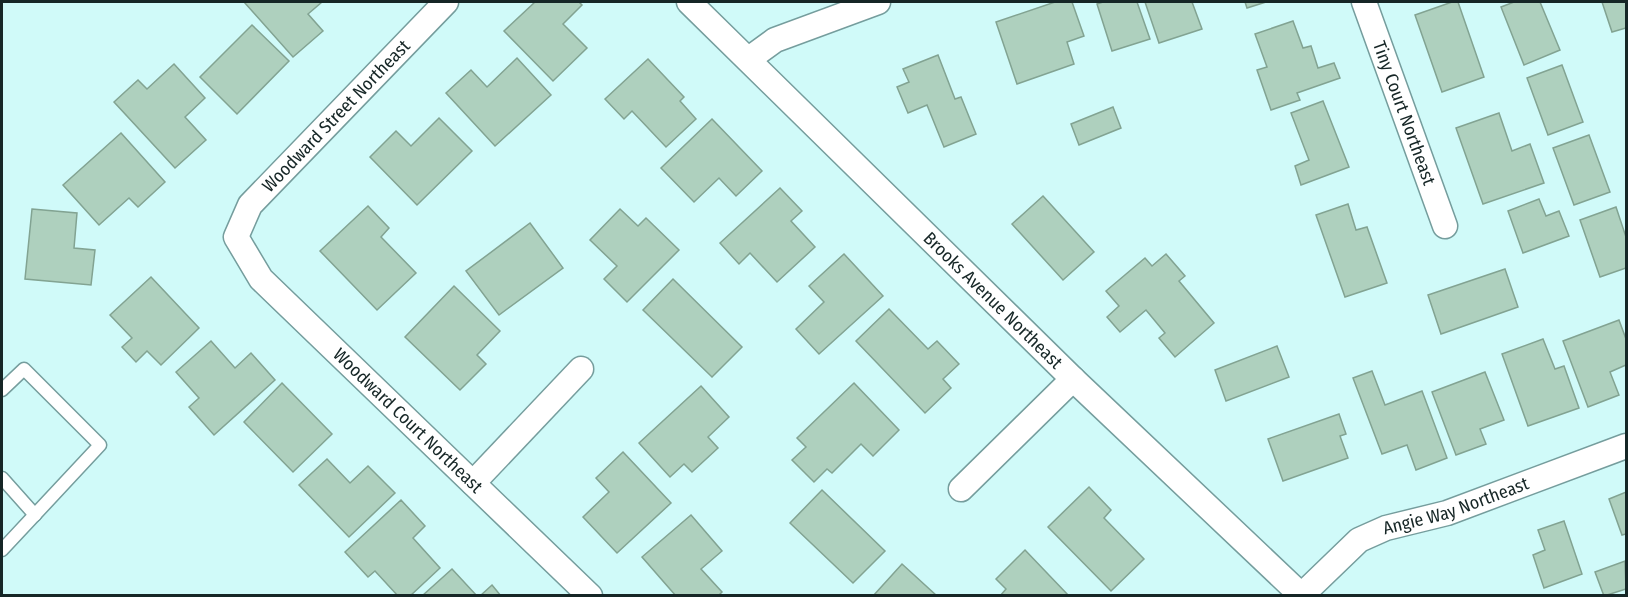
<svg xmlns="http://www.w3.org/2000/svg" width="1628" height="597" viewBox="0 0 1628 597" font-family="'Fira Sans Condensed',sans-serif">
  <rect width="100%" height="100%" fill="#d0faf9"/>
  <!-- building -->
  <g fill="#aed0be" stroke="#82a392" stroke-width="1.5">
    <path d="M 244,2 L 322,2 L 308,14 L 323,31 L 293,57 Z"/>
    <path d="M 535,2 L 579,2 L 582,5 L 563,24 L 587,48 L 553,81 L 504,31 Z"/>
    <path d="M 1055,2 L 1072,2 L 1084,36 L 1067,42 L 1074,64 L 1017,84 L 996,22 Z"/>
    <path d="M 1103,2 L 1137,2 L 1150,39 L 1112,51 L 1097,4 Z"/>
    <path d="M 1145,2 L 1192,2 L 1202,29 L 1159,43 Z"/>
    <path d="M 1245,2 L 1266,2 L 1247,8 Z"/>
    <path d="M 1452,2 L 1458,2 L 1484,77 L 1442,92 L 1415,15 Z"/>
    <path d="M 1514,2 L 1540,2 L 1560,50 L 1524,65 L 1501,7 Z"/>
    <path d="M 1602,2 L 1626,2 L 1626,28 L 1612,32 Z"/>
    <path d="M 1293,21 L 1303,48 L 1311,46 L 1318,68 L 1334,63 L 1340,78 L 1297,93 L 1300,100 L 1271,110 L 1257,70 L 1267,67 L 1255,34 Z"/>
    <path d="M 252,25 L 289,61 L 237,114 L 200,77 Z"/>
    <path d="M 938,55 L 955,99 L 961,97 L 976,134 L 944,147 L 927,105 L 908,113 L 897,87 L 909,82 L 903,69 Z"/>
    <path d="M 517,58 L 551,95 L 495,146 L 446,93 L 471,70 L 487,87 Z"/>
    <path d="M 648,59 L 684,97 L 680,101 L 696,119 L 666,147 L 632,111 L 624,119 L 605,99 Z"/>
    <path d="M 174,64 L 205,98 L 185,117 L 206,140 L 175,168 L 114,102 L 138,80 L 147,89 Z"/>
    <path d="M 1562,65 L 1583,122 L 1548,135 L 1527,78 Z"/>
    <path d="M 1323,101 L 1349,167 L 1301,185 L 1295,166 L 1309,160 L 1291,113 Z"/>
    <path d="M 1113,107 L 1121,128 L 1079,145 L 1071,124 Z"/>
    <path d="M 1499,113 L 1512,151 L 1530,144 L 1544,183 L 1483,204 L 1456,128 Z"/>
    <path d="M 439,118 L 472,151 L 417,205 L 370,157 L 396,131 L 411,146 Z"/>
    <path d="M 712,119 L 762,171 L 736,196 L 719,178 L 694,202 L 661,168 Z"/>
    <path d="M 121,133 L 165,182 L 138,207 L 129,198 L 99,225 L 63,185 Z"/>
    <path d="M 1589,135 L 1610,192 L 1574,205 L 1553,148 Z"/>
    <path d="M 780,188 L 802,211 L 791,221 L 815,247 L 777,282 L 750,253 L 739,264 L 720,243 Z"/>
    <path d="M 1043,196 L 1094,252 L 1063,280 L 1012,224 Z"/>
    <path d="M 1539,199 L 1546,216 L 1559,211 L 1569,236 L 1523,253 L 1508,211 Z"/>
    <path d="M 1348,204 L 1356,230 L 1367,227 L 1387,283 L 1345,297 L 1316,215 Z"/>
    <path d="M 368,206 L 389,228 L 381,237 L 416,273 L 377,310 L 320,251 Z"/>
    <path d="M 1616,207 L 1626,237 L 1626,268 L 1600,277 L 1580,220 Z"/>
    <path d="M 32,209 L 77,213 L 74,248 L 95,250 L 91,285 L 25,279 Z"/>
    <path d="M 620,209 L 638,226 L 646,218 L 679,250 L 627,302 L 604,279 L 617,266 L 590,240 Z"/>
    <path d="M 530,223 L 563,268 L 499,315 L 466,271 Z"/>
    <path d="M 844,254 L 883,296 L 819,354 L 796,329 L 824,302 L 809,286 Z"/>
    <path d="M 1166,254 L 1185,276 L 1179,281 L 1214,323 L 1175,357 L 1159,338 L 1165,333 L 1146,310 L 1120,332 L 1107,317 L 1119,306 L 1106,291 L 1145,258 L 1152,266 Z"/>
    <path d="M 1505,269 L 1518,307 L 1441,334 L 1428,295 Z"/>
    <path d="M 151,277 L 199,328 L 161,365 L 147,351 L 136,362 L 122,347 L 132,338 L 110,315 Z"/>
    <path d="M 673,279 L 742,347 L 712,377 L 643,310 Z"/>
    <path d="M 454,286 L 500,331 L 477,355 L 486,364 L 460,390 L 405,337 Z"/>
    <path d="M 889,309 L 928,349 L 937,341 L 959,364 L 943,379 L 951,388 L 925,413 L 856,341 Z"/>
    <path d="M 1619,320 L 1626,339 L 1626,365 L 1610,372 L 1619,395 L 1588,407 L 1563,341 Z"/>
    <path d="M 1543,339 L 1555,369 L 1564,366 L 1579,408 L 1528,426 L 1502,354 Z"/>
    <path d="M 211,341 L 235,368 L 251,353 L 275,380 L 214,435 L 189,407 L 199,398 L 176,372 Z"/>
    <path d="M 1277,346 L 1289,377 L 1226,401 L 1215,370 Z"/>
    <path d="M 1372,371 L 1385,405 L 1422,391 L 1447,458 L 1416,470 L 1407,445 L 1382,454 L 1353,378 Z"/>
    <path d="M 1485,372 L 1504,420 L 1480,429 L 1486,444 L 1456,455 L 1432,392 Z"/>
    <path d="M 282,383 L 332,434 L 293,472 L 244,422 Z"/>
    <path d="M 854,383 L 899,430 L 873,456 L 861,444 L 832,473 L 827,469 L 814,482 L 792,460 L 806,447 L 797,438 Z"/>
    <path d="M 701,386 L 729,417 L 708,437 L 718,448 L 692,472 L 684,464 L 670,477 L 639,443 Z"/>
    <path d="M 1339,414 L 1346,434 L 1340,436 L 1348,458 L 1283,481 L 1268,439 Z"/>
    <path d="M 623,452 L 671,503 L 617,553 L 583,517 L 609,492 L 596,478 Z"/>
    <path d="M 327,459 L 350,483 L 368,466 L 395,493 L 349,537 L 299,485 Z"/>
    <path d="M 1089,487 L 1111,510 L 1104,518 L 1144,559 L 1111,591 L 1048,527 Z"/>
    <path d="M 822,490 L 885,551 L 853,583 L 790,523 Z"/>
    <path d="M 1626,492 L 1626,534 L 1622,535 L 1609,499 Z"/>
    <path d="M 401,500 L 425,526 L 413,538 L 440,568 L 410,596 L 398,596 L 375,571 L 368,577 L 345,552 Z"/>
    <path d="M 691,515 L 722,551 L 701,569 L 722,592 L 718,596 L 676,596 L 642,557 Z"/>
    <path d="M 1564,521 L 1582,574 L 1544,588 L 1533,555 L 1545,550 L 1538,530 Z"/>
    <path d="M 1025,550 L 1069,596 L 1000,596 L 1006,589 L 996,579 Z"/>
    <path d="M 1625,561 L 1626,589 L 1604,596 L 1595,572 Z"/>
    <path d="M 902,564 L 937,596 L 873,596 Z"/>
    <path d="M 452,569 L 477,596 L 422,596 Z"/>
    <path d="M 492,585 L 501,596 L 480,596 Z"/>
  </g>
  <g fill="none" stroke-linecap="round" stroke-linejoin="round">
    <!-- lane casing -->
    <g stroke="#759d9d" stroke-width="15">
      <g id="lane">
        <path d="M 2,390 L 24,369 L 100,445 L 2,550"/>
        <path d="M 2,478 L 35,515"/>
      </g>
    </g>
    <!-- street casing -->
    <g stroke="#759d9d" stroke-width="27">
      <g id="street">
        <path id="s1" d="M 446,2 L 250,205 L 236,237 L 261,279 L 590,596"/>
        <path id="s2" d="M 689,2 L 1073,379 L 1302,596"/>
        <path id="s3" d="M 1364,2 L 1445,226"/>
        <path d="M 749,59 L 775,40 L 878,2"/>
        <path d="M 473,483 L 581,369"/>
        <path d="M 961,489 L 1073,379"/>
        <path id="s4" d="M 1302,595 L 1359,540 L 1386,528 L 1447,513 L 1626,446"/>
      </g>
    </g>
    <!-- lane -->
    <use href="#lane" stroke="#fff" stroke-width="12"/>
    <!-- street -->
    <use href="#street" stroke="#fff" stroke-width="24"/>
  </g>
  <g text-anchor="middle" stroke-width="4.5" stroke-linejoin="round" paint-order="stroke">
    <!-- street labels -->
    <g font-size="18" fill="#162626" stroke="#fff">
      <text dy="6" stroke="none"><textPath href="#s3" startOffset="118">Tiny Court Northeast</textPath></text>
      <text transform="translate(336 116) rotate(-46)" y="6">Woodward Street Northeast</text>
      <text dy="6" stroke="none"><textPath href="#s2" startOffset="426">Brooks Avenue Northeast</textPath></text>
      <text dy="6" stroke="none"><textPath href="#s1" startOffset="570">Woodward Court Northeast</textPath></text>
      <text dy="6" stroke="none"><textPath href="#s4" startOffset="182">Angie Way Northeast</textPath></text>
    </g>
  </g>
  <!-- border -->
  <rect width="1628" height="597" fill="none" stroke="#162626" stroke-width="6"/>
</svg>
